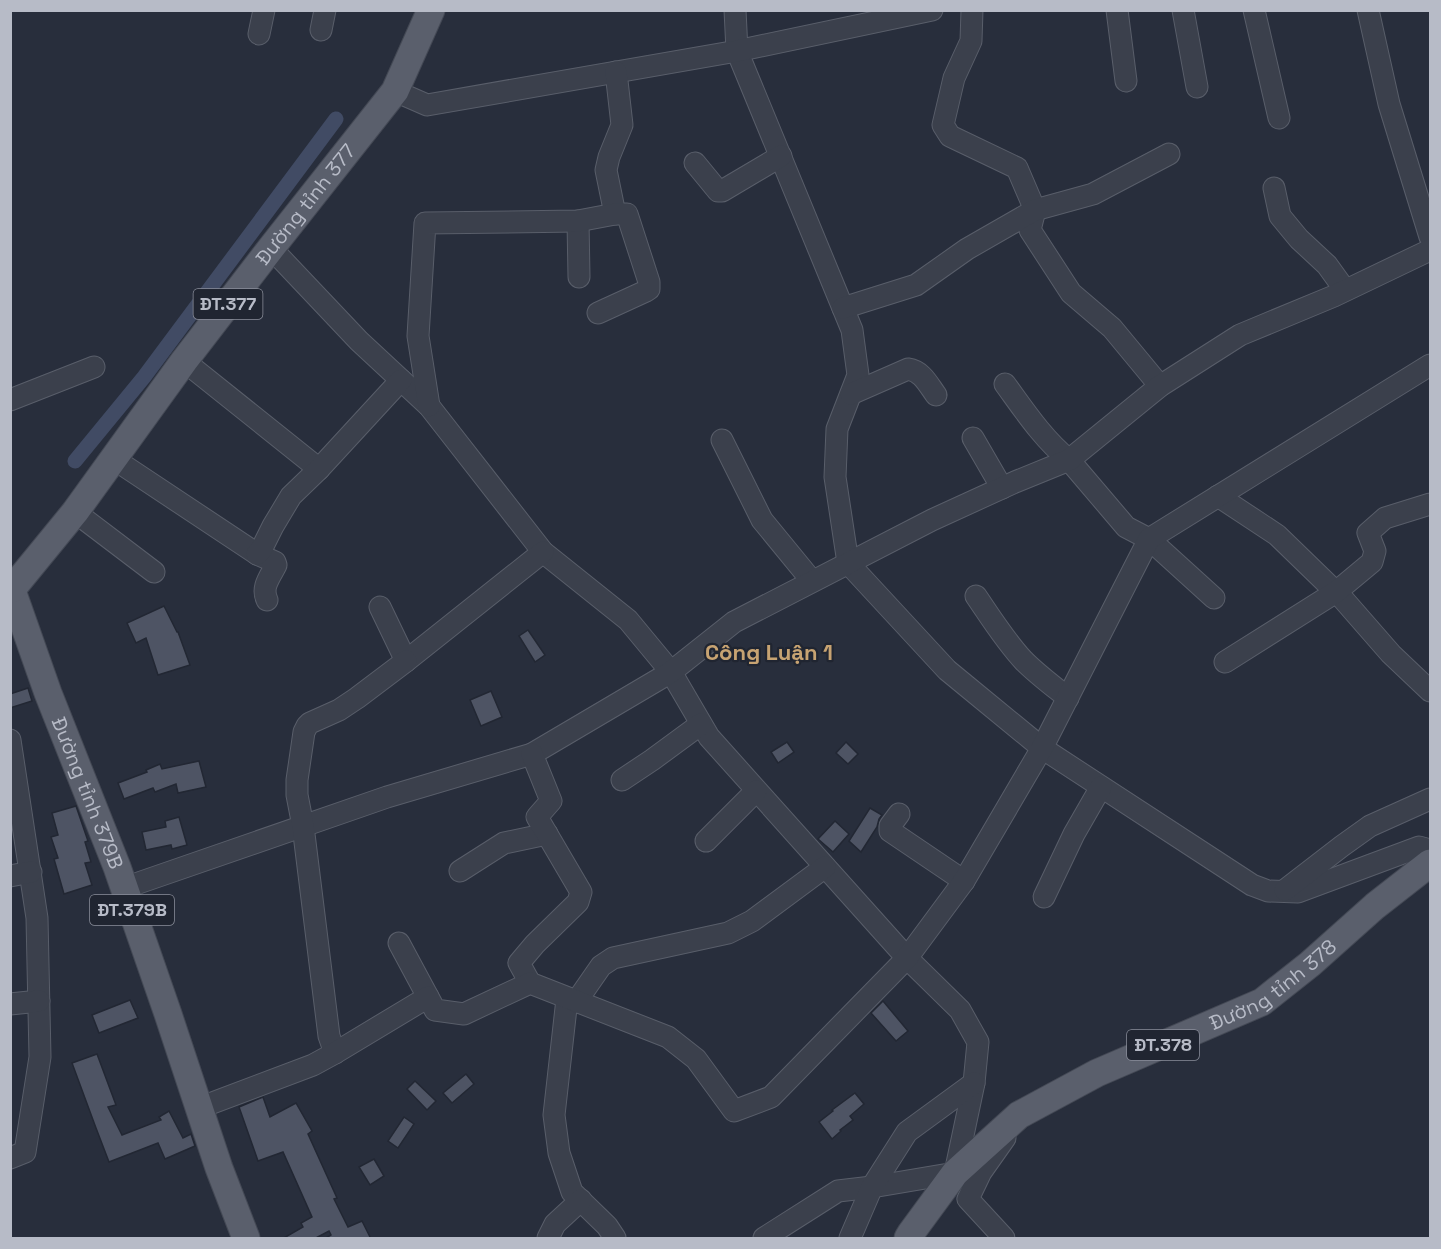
<svg xmlns="http://www.w3.org/2000/svg" width="1441" height="1249" viewBox="0 0 1441 1249" font-family="'Space Grotesk',sans-serif">
  <rect width="100%" height="100%" fill="#282e3c"/>
  <g fill="none" stroke-linecap="round" stroke-linejoin="round">
    <!-- canal -->
    <path stroke="#414b64" stroke-width="15" d="M 75,461 L 144,377 L 336,119"/>
  </g>
  <!-- building -->
  <g fill="#4e5464" stroke="#222733" stroke-width="1.5">
    <path d="M 164,606 L 177,632 L 178,632 L 190,665 L 158,675 L 146,638 L 136,643 L 127,623 Z"/>
    <path d="M 528,630 L 545,655 L 535,662 L 519,636 Z"/>
    <path d="M 28,688 L 32,701 L 10,708 L 10,694 Z"/>
    <path d="M 491,691 L 502,717 L 481,726 L 470,700 Z"/>
    <path d="M 787,742 L 794,752 L 778,763 L 771,752 Z"/>
    <path d="M 846,742 L 858,754 L 848,764 L 836,753 Z"/>
    <path d="M 199,761 L 206,787 L 178,793 L 176,784 L 155,792 L 153,788 L 124,799 L 118,783 L 147,772 L 146,770 L 160,764 L 162,769 Z"/>
    <path d="M 76,806 L 88,841 L 85,842 L 91,862 L 85,863 L 92,885 L 64,894 L 54,859 L 58,858 L 51,837 L 58,835 L 52,813 Z"/>
    <path d="M 870,808 L 882,815 L 879,819 L 877,827 L 861,852 L 849,841 Z"/>
    <path d="M 179,817 L 187,845 L 172,849 L 171,845 L 146,850 L 142,832 L 166,827 L 165,821 Z"/>
    <path d="M 835,821 L 849,834 L 833,852 L 818,839 Z"/>
    <path d="M 130,1000 L 138,1018 L 99,1033 L 92,1015 Z"/>
    <path d="M 883,1001 L 908,1031 L 896,1041 L 871,1013 Z"/>
    <path d="M 97,1054 L 116,1105 L 108,1107 L 122,1135 L 161,1120 L 159,1117 L 169,1111 L 183,1138 L 191,1134 L 195,1146 L 165,1159 L 158,1143 L 109,1162 L 96,1128 L 72,1063 Z"/>
    <path d="M 466,1074 L 474,1084 L 452,1103 L 443,1093 Z"/>
    <path d="M 415,1081 L 436,1101 L 427,1110 L 407,1089 Z"/>
    <path d="M 855,1093 L 864,1104 L 850,1116 L 853,1120 L 840,1130 L 841,1131 L 832,1139 L 819,1122 L 833,1111 L 832,1110 Z"/>
    <path d="M 263,1097 L 270,1117 L 296,1103 L 312,1131 L 308,1134 L 337,1198 L 334,1199 L 348,1227 L 362,1221 L 371,1239 L 324,1239 L 331,1235 L 329,1231 L 314,1239 L 282,1239 L 303,1227 L 301,1223 L 312,1217 L 283,1152 L 258,1161 L 239,1107 Z"/>
    <path d="M 404,1117 L 414,1124 L 398,1148 L 388,1141 Z"/>
    <path d="M 374,1159 L 384,1176 L 370,1185 L 359,1167 Z"/>
  </g>
  <g fill="none" stroke-linecap="round" stroke-linejoin="round">
    <!-- minor casing -->
    <g stroke="#595e6a" stroke-width="23">
      <g id="minor">
        <path d="M 735,10 L 737,51 L 852,330 L 858,375 L 837,429 L 835,477 L 848,563 L 947,670 L 1042,748 L 1252,885 L 1268,891 L 1298,892 L 1419,847 L 1430,850"/>
        <path d="M 972,10 L 971,41 L 954,78 L 943,125 L 950,136 L 1017,168 L 1035,210 L 1030,230 L 1071,293 L 1112,328 L 1160,386"/>
        <path d="M 1117,10 L 1126,81"/>
        <path d="M 1183,10 L 1197,87"/>
        <path d="M 1254,10 L 1279,118"/>
        <path d="M 1368,10 L 1389,104 L 1430,237"/>
        <path d="M 321,30 L 325,10"/>
        <path d="M 259,34 L 264,10"/>
        <path d="M 395,91 L 427,105 L 737,51 L 932,10"/>
        <path d="M 695,163 L 718,191 L 722,191 L 781,156"/>
        <path d="M 1274,188 L 1280,216 L 1299,239 L 1327,265 L 1345,290"/>
        <path d="M 615,214 L 606,170 L 609,157 L 622,125 L 616,72"/>
        <path d="M 578,221 L 579,277"/>
        <path d="M 271,248 L 359,341 L 429,406 L 543,552 L 628,620 L 671,672 L 709,737 L 907,958 L 960,1010 L 978,1042 L 974,1083 L 955,1173 L 872,1187 L 838,1191 L 764,1238"/>
        <path d="M 843,308 L 916,285 L 967,249 L 1035,210 L 1093,194 L 1169,154"/>
        <path d="M 184,361 L 319,469"/>
        <path d="M 1005,384 C 1024,410 1043,439 1069,460 L 1126,527 L 1149,539 L 1214,598"/>
        <path d="M 851,394 L 908,369 C 922,371 928,384 936,395"/>
        <path d="M 10,400 L 94,367"/>
        <path d="M 429,406 L 418,336 L 425,223 L 578,221 L 615,214 L 627,214 L 649,282 L 649,289 L 646,291 L 598,313"/>
        <path d="M 973,438 L 1002,488"/>
        <path d="M 722,440 L 762,520 L 812,581"/>
        <path d="M 114,459 L 257,554 L 275,562 L 276,565 C 270,577 261,587 267,600"/>
        <path d="M 1218,496 L 1277,535 L 1343,599 L 1391,654 L 1430,691"/>
        <path d="M 75,512 L 154,572"/>
        <path d="M 257,554 L 261,550 L 273,526 L 291,496 L 319,469 L 401,380"/>
        <path d="M 976,596 C 991,618 1006,642 1024,661 C 1038,675 1053,686 1068,698"/>
        <path d="M 380,607 L 406,661 L 543,552"/>
        <path d="M 1225,662 L 1336,592 L 1372,562 L 1375,551 L 1368,533 L 1385,518 L 1430,504"/>
        <path d="M 10,740 L 37,918 L 40,1057 L 25,1152 L 10,1158"/>
        <path d="M 622,780 L 652,760 L 701,724"/>
        <path d="M 899,814 L 890,826 L 890,831 L 964,881"/>
        <path d="M 706,841 L 756,791"/>
        <path d="M 460,871 L 504,843 L 547,834"/>
        <path d="M 10,876 L 31,872"/>
        <path d="M 124,888 L 387,797 L 532,754 L 671,672 L 734,622 L 932,520 L 1015,482 L 1069,460 L 1160,386 L 1240,335 L 1334,296 L 1430,250"/>
        <path d="M 1285,890 L 1342,846 L 1370,826 L 1430,799"/>
        <path d="M 1044,897 L 1074,834 L 1101,787"/>
        <path d="M 399,943 L 428,997"/>
        <path d="M 530,983 L 519,963 L 535,944 L 578,902 L 581,892 L 537,817 L 551,801 L 532,754"/>
        <path d="M 567,999 L 554,1115 L 559,1153 L 572,1192 L 607,1226 L 615,1238"/>
        <path d="M 576,1002 L 601,966 L 613,958 L 728,933 L 752,921 L 825,867"/>
        <path d="M 10,1004 L 39,1001"/>
        <path d="M 335,1053 L 329,1036 L 303,826 L 297,795 L 297,780 L 304,732 L 307,726 L 310,723 L 339,710 L 357,698 L 406,661"/>
        <path d="M 199,1108 L 313,1065 L 335,1053 L 428,997 L 435,1010 L 464,1014 L 530,983 L 668,1037 L 696,1059 L 734,1111 L 771,1097 L 907,958 L 964,881 L 1042,748 L 1149,539 L 1430,365"/>
        <path d="M 548,1238 L 555,1224 L 581,1200"/>
        <path d="M 850,1238 L 872,1187 L 907,1132 L 974,1083"/>
        <path d="M 1004,1238 L 968,1199 L 981,1172 L 1005,1138"/>
      </g>
    </g>
    <!-- major casing -->
    <g stroke="#444955" stroke-width="29">
      <g id="major">
        <path id="s1" d="M 10,585 L 48,693 L 117,867 L 168,1014 L 219,1168 L 246,1238"/>
        <path id="s2" d="M 12,589 L 75,512 L 184,361 L 271,248 L 395,91 L 431,10"/>
        <path id="s3" d="M 908,1238 L 911,1233 L 955,1173 L 1019,1115 L 1097,1073 L 1262,1002 L 1310,964 L 1375,906 L 1430,863"/>
      </g>
    </g>
    <!-- minor -->
    <use href="#minor" stroke="#3b404c" stroke-width="21"/>
    <!-- major -->
    <use href="#major" stroke="#5a5f6c" stroke-width="27"/>
  </g>
  <g text-anchor="middle" stroke-width="4.5" stroke-linejoin="round" paint-order="stroke">
    <!-- shield labels -->
    <g fill="#202531" stroke="#8a8e9a" stroke-width="1.5">
      <rect x="193.5" y="289" width="69" height="30" rx="4.5"/>
      <rect x="90" y="895" width="84" height="30" rx="4.5"/>
      <rect x="1127" y="1030" width="72" height="30" rx="4.5"/>
    </g>
    <g font-size="18" font-weight="bold" fill="#b7bbc7">
      <text x="228" y="310">ĐT.377</text>
      <text x="132" y="916">ĐT.379B</text>
      <text x="1163" y="1051">ĐT.378</text>
    </g>
    <!-- street labels -->
    <g font-size="20" fill="#b7bbc7" stroke="#202531">
      <text dy="7" stroke="none"><textPath href="#s2" startOffset="484">Đường tỉnh 377</textPath></text>
      <text dy="7" stroke="none"><textPath href="#s1" startOffset="222">Đường tỉnh 379B</textPath></text>
      <text dy="7" stroke="none"><textPath href="#s3" startOffset="453">Đường tỉnh 378</textPath></text>
    </g>
    <!-- quarter labels -->
    <g font-size="22" font-weight="bold" fill="#c7a372" stroke="#202531">
      <text x="769" y="660">Công Luận 1</text>
    </g>
  </g>
  <!-- border -->
  <rect width="1441" height="1249" fill="none" stroke="#b7bbc7" stroke-width="24"/>
</svg>
